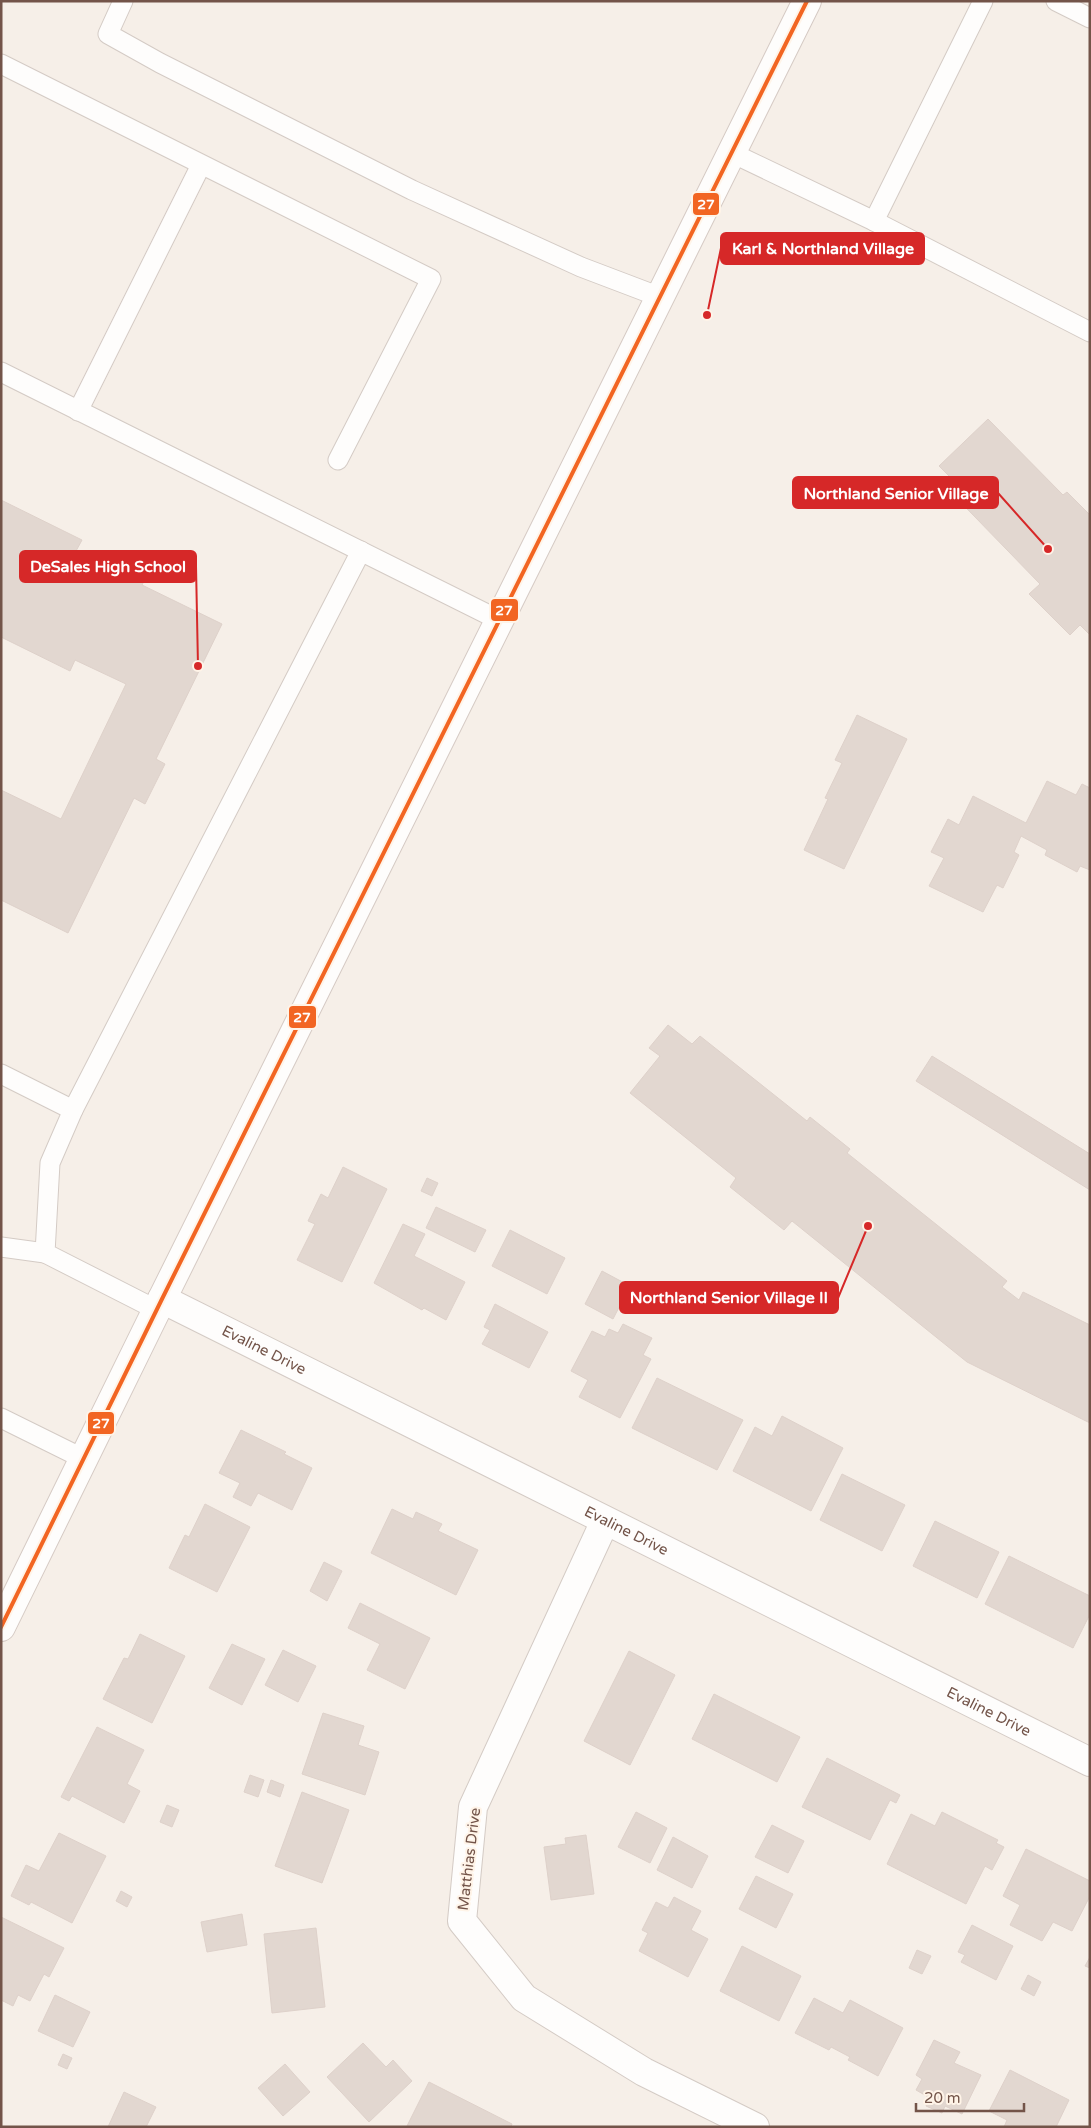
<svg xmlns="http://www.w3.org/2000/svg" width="1091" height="2128" viewBox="0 0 1091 2128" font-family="'Varela Round',sans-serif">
  <rect width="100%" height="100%" fill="#f6efe8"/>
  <!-- building -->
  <g fill="#e2d7d0" stroke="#ded1ca">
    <path d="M 988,419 L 1063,495 L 1067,492 L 1090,515 L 1090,635 L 1080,625 L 1070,635 L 1029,594 L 1040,584 L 942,483 L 949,476 L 939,466 Z"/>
    <path d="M 1,500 L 82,540 L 76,551 L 121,574 L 128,561 L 149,571 L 142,585 L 222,624 L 156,759 L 165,764 L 145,804 L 134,798 L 68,933 L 1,900 L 1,790 L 61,819 L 126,684 L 75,660 L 70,671 L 1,637 Z"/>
    <path d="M 857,715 L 907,739 L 844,869 L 804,850 L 828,799 L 825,798 L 842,763 L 835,760 Z"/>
    <path d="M 1047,781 L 1076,795 L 1082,784 L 1090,788 L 1090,870 L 1080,866 L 1077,872 L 1045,855 L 1047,850 L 1021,836 L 1014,852 L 1019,855 L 1003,888 L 997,885 L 983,912 L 929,886 L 944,858 L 931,852 L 948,819 L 959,825 L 973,796 L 1026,823 Z"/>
    <path d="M 668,1025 L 692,1044 L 700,1036 L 807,1121 L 810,1117 L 850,1149 L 847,1153 L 1007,1281 L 1002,1287 L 1019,1300 L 1023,1292 L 1090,1325 L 1090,1423 L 967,1362 L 792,1221 L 784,1230 L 730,1187 L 736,1178 L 630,1093 L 660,1056 L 649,1048 Z"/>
    <path d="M 932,1056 L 1090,1154 L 1090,1190 L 916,1081 Z"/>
    <path d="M 343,1167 L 387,1189 L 342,1282 L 297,1260 L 315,1224 L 308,1221 L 321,1194 L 328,1198 Z"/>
    <path d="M 427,1178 L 438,1183 L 432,1196 L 421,1191 Z"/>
    <path d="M 436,1207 L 486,1230 L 475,1252 L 426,1228 Z"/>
    <path d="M 403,1224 L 425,1234 L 414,1256 L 465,1282 L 446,1320 L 424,1308 L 422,1310 L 374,1283 Z"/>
    <path d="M 510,1230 L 565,1258 L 547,1294 L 492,1266 Z"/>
    <path d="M 602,1271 L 630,1286 L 613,1319 L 585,1304 Z"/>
    <path d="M 495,1304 L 548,1332 L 529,1368 L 482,1344 L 490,1330 L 484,1327 Z"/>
    <path d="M 623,1324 L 652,1338 L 643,1355 L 651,1359 L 620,1418 L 579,1397 L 588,1380 L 571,1371 L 592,1331 L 605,1337 L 609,1329 L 618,1333 Z"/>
    <path d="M 657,1378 L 743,1420 L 717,1470 L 632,1428 Z"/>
    <path d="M 782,1416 L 843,1448 L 811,1511 L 733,1471 L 755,1427 L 772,1436 Z"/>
    <path d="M 241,1430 L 286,1452 L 284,1454 L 312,1468 L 292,1510 L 258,1493 L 251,1506 L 233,1497 L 240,1483 L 219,1473 Z"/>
    <path d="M 842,1474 L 905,1505 L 882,1551 L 820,1520 Z"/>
    <path d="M 205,1504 L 250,1527 L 217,1592 L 169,1568 L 185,1535 L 189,1537 Z"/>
    <path d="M 392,1509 L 413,1519 L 416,1512 L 442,1524 L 438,1531 L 478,1550 L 456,1595 L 371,1553 Z"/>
    <path d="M 935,1521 L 999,1552 L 977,1598 L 913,1566 Z"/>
    <path d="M 1009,1556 L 1090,1596 L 1090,1614 L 1073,1648 L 985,1604 Z"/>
    <path d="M 324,1562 L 342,1571 L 327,1601 L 310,1591 Z"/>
    <path d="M 360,1603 L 430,1638 L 405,1689 L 367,1670 L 380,1644 L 348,1628 Z"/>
    <path d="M 140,1634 L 185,1656 L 152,1723 L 103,1699 L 124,1658 L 128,1659 Z"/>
    <path d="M 232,1644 L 265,1659 L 242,1705 L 209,1688 Z"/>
    <path d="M 283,1650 L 316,1666 L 298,1702 L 265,1685 Z"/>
    <path d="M 629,1651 L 675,1675 L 630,1765 L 584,1741 Z"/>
    <path d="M 714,1694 L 800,1737 L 777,1782 L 692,1739 Z"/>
    <path d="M 323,1713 L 364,1726 L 358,1745 L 379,1752 L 365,1795 L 302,1774 Z"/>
    <path d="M 97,1727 L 144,1750 L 127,1784 L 140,1791 L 124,1823 L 72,1796 L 69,1801 L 61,1797 Z"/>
    <path d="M 827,1758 L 900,1795 L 896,1803 L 890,1800 L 870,1840 L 802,1807 Z"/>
    <path d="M 250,1775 L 264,1780 L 258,1797 L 244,1792 Z"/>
    <path d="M 271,1780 L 284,1785 L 280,1797 L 267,1792 Z"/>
    <path d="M 302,1792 L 349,1810 L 322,1883 L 275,1866 Z"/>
    <path d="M 167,1805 L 179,1810 L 172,1827 L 160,1822 Z"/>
    <path d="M 636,1812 L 667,1828 L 650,1863 L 618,1847 Z"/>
    <path d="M 942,1812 L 998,1840 L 996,1843 L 1004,1847 L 992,1870 L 985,1866 L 966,1904 L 887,1864 L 911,1814 L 935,1826 Z"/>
    <path d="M 772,1825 L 804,1841 L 788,1873 L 755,1857 Z"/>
    <path d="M 59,1833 L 106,1856 L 72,1923 L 31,1902 L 29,1905 L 11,1896 L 26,1865 L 39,1871 Z"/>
    <path d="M 586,1835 L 594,1894 L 551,1900 L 544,1847 L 566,1844 L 565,1838 Z"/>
    <path d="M 673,1837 L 708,1856 L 692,1888 L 657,1870 Z"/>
    <path d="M 1026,1849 L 1090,1881 L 1090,1896 L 1072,1931 L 1053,1922 L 1042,1941 L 1010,1925 L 1020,1905 L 1003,1896 Z"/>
    <path d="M 756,1876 L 793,1894 L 776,1928 L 739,1909 Z"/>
    <path d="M 121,1891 L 132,1897 L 127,1907 L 116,1901 Z"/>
    <path d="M 674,1897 L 701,1911 L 691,1930 L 708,1939 L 688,1977 L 639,1951 L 648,1933 L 642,1930 L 656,1902 L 668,1908 Z"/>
    <path d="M 242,1914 L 247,1945 L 207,1952 L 201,1922 Z"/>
    <path d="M 1,1917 L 64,1948 L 49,1977 L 44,1974 L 30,2001 L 18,1995 L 13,2006 L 1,2000 Z"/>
    <path d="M 972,1925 L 1013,1946 L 996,1980 L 961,1962 L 965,1955 L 958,1952 Z"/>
    <path d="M 316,1928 L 325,2007 L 272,2013 L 264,1934 Z"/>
    <path d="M 742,1946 L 801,1976 L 779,2021 L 720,1991 Z"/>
    <path d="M 917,1950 L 931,1956 L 922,1974 L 909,1968 Z"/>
    <path d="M 1090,1957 L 1090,1968 L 1085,1966 Z"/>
    <path d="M 1028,1975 L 1041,1982 L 1034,1996 L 1021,1989 Z"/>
    <path d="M 55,1995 L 90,2012 L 73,2047 L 38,2031 Z"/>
    <path d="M 814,1998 L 843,2013 L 850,2000 L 903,2028 L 878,2076 L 848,2060 L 850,2057 L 831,2047 L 829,2050 L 795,2033 Z"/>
    <path d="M 934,2040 L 960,2052 L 954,2063 L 981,2075 L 962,2114 L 945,2106 L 942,2113 L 926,2106 L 930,2098 L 916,2090 L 922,2079 L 916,2075 Z"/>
    <path d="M 363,2043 L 386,2067 L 393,2060 L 412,2081 L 369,2122 L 327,2077 Z"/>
    <path d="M 63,2054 L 72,2058 L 67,2069 L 58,2065 Z"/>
    <path d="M 285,2064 L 310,2092 L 283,2116 L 258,2088 Z"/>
    <path d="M 1010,2070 L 1069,2100 L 1056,2127 L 1004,2127 L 1007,2120 L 989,2111 Z"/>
    <path d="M 429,2082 L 512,2124 L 511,2127 L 407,2126 Z"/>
    <path d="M 124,2092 L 156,2107 L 146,2127 L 108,2127 Z"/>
  </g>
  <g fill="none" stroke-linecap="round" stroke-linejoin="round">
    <!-- lane casing -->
    <g stroke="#d4cbc5" stroke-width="21">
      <g id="lane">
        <path d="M 123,1 L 108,34 L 160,63 L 412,190 L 581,267 L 660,297"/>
        <path d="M 1056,1 L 1090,18"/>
        <path d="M 1,64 L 431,279 L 338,460"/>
        <path d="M 732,153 L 874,221 L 1090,332"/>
        <path d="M 874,221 L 983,1"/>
        <path d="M 1,372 L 499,620"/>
        <path d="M 78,411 L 201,165"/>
        <path d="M 1,1074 L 73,1110 L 50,1163 L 45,1253 L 157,1310"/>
        <path d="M 73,1110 L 361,551"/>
        <path d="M 1,1247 L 45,1253"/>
        <path d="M 1,1418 L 84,1459"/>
      </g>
    </g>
    <!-- street casing -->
    <g stroke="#d4cbc5" stroke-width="30">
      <g id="street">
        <path id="s1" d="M 162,1299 L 1090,1762"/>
        <path d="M 605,1521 L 473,1807 L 462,1921 L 524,1998 L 644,2072 L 755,2127"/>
      </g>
    </g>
    <!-- secondary casing -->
    <g stroke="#d5cac4" stroke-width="30">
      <path id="secondary" d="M 1,1627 L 162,1299 L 807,1"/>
    </g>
    <!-- lane -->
    <use href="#lane" stroke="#fefdfc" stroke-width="19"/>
    <!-- street -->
    <use href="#street" stroke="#fefdfc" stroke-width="28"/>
    <!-- secondary -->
    <use href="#secondary" stroke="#fefdfc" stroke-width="28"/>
    <!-- bus-1 casing -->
    <g stroke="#fff4e8" stroke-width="8">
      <path id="bus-1" d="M 1,1627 L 162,1299 L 807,1"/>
    </g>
    <!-- bus-1 -->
    <use href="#bus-1" stroke="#f26522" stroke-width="4"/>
  </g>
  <g text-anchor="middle" stroke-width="4" stroke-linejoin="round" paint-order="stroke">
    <!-- street labels -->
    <g font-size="15" fill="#735449" stroke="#fff4e8">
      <text dy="5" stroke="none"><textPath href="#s1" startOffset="114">Evaline Drive</textPath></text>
      <text dy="5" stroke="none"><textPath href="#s1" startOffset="519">Evaline Drive</textPath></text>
      <text dy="5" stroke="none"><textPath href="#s1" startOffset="924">Evaline Drive</textPath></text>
      <text transform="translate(469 1859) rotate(-83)" y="5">Matthias Drive</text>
    </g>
  </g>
  <!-- callouts -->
  <path fill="none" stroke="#d62828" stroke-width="2" d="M707 315L721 248M1048 549L998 493M198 666L196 566M868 1226L838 1298"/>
  <g fill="#d62828" stroke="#fff4e8" stroke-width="2">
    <circle cx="707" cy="315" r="5"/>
    <circle cx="1048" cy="549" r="5"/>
    <circle cx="198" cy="666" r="5"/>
    <circle cx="868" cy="1226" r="5"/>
  </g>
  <g fill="#d62828" stroke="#d62828" stroke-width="2">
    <rect x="721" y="233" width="203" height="31" rx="5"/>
    <rect x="793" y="477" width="205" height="31" rx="5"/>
    <rect x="20" y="551" width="176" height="31" rx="5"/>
    <rect x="620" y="1282" width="218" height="31" rx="5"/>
  </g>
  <g font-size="16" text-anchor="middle" font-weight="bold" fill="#fff">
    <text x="823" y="254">Karl &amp; Northland Village</text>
    <text x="896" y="499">Northland Senior Village</text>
    <text x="108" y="572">DeSales High School</text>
    <text x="729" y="1303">Northland Senior Village II</text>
  </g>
  <g stroke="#fff4e8" stroke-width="2">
    <rect x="692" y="192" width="28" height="24" rx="5" fill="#f26522"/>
    <rect x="490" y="598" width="29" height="24" rx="5" fill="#f26522"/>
    <rect x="288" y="1005" width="29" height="24" rx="5" fill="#f26522"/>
    <rect x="87" y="1411" width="28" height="24" rx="5" fill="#f26522"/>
  </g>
  <g font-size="14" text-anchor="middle" font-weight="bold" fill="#fff">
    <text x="706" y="209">27</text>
    <text x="504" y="615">27</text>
    <text x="302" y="1022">27</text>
    <text x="101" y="1428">27</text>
  </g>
  <!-- border -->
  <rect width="1091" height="2128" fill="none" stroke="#735449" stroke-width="5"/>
  <!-- scale -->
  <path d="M916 2103v8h108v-8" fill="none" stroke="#735449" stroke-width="2.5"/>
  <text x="924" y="2103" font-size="15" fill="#735449" stroke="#fff4e8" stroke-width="4" paint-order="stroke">20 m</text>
</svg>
